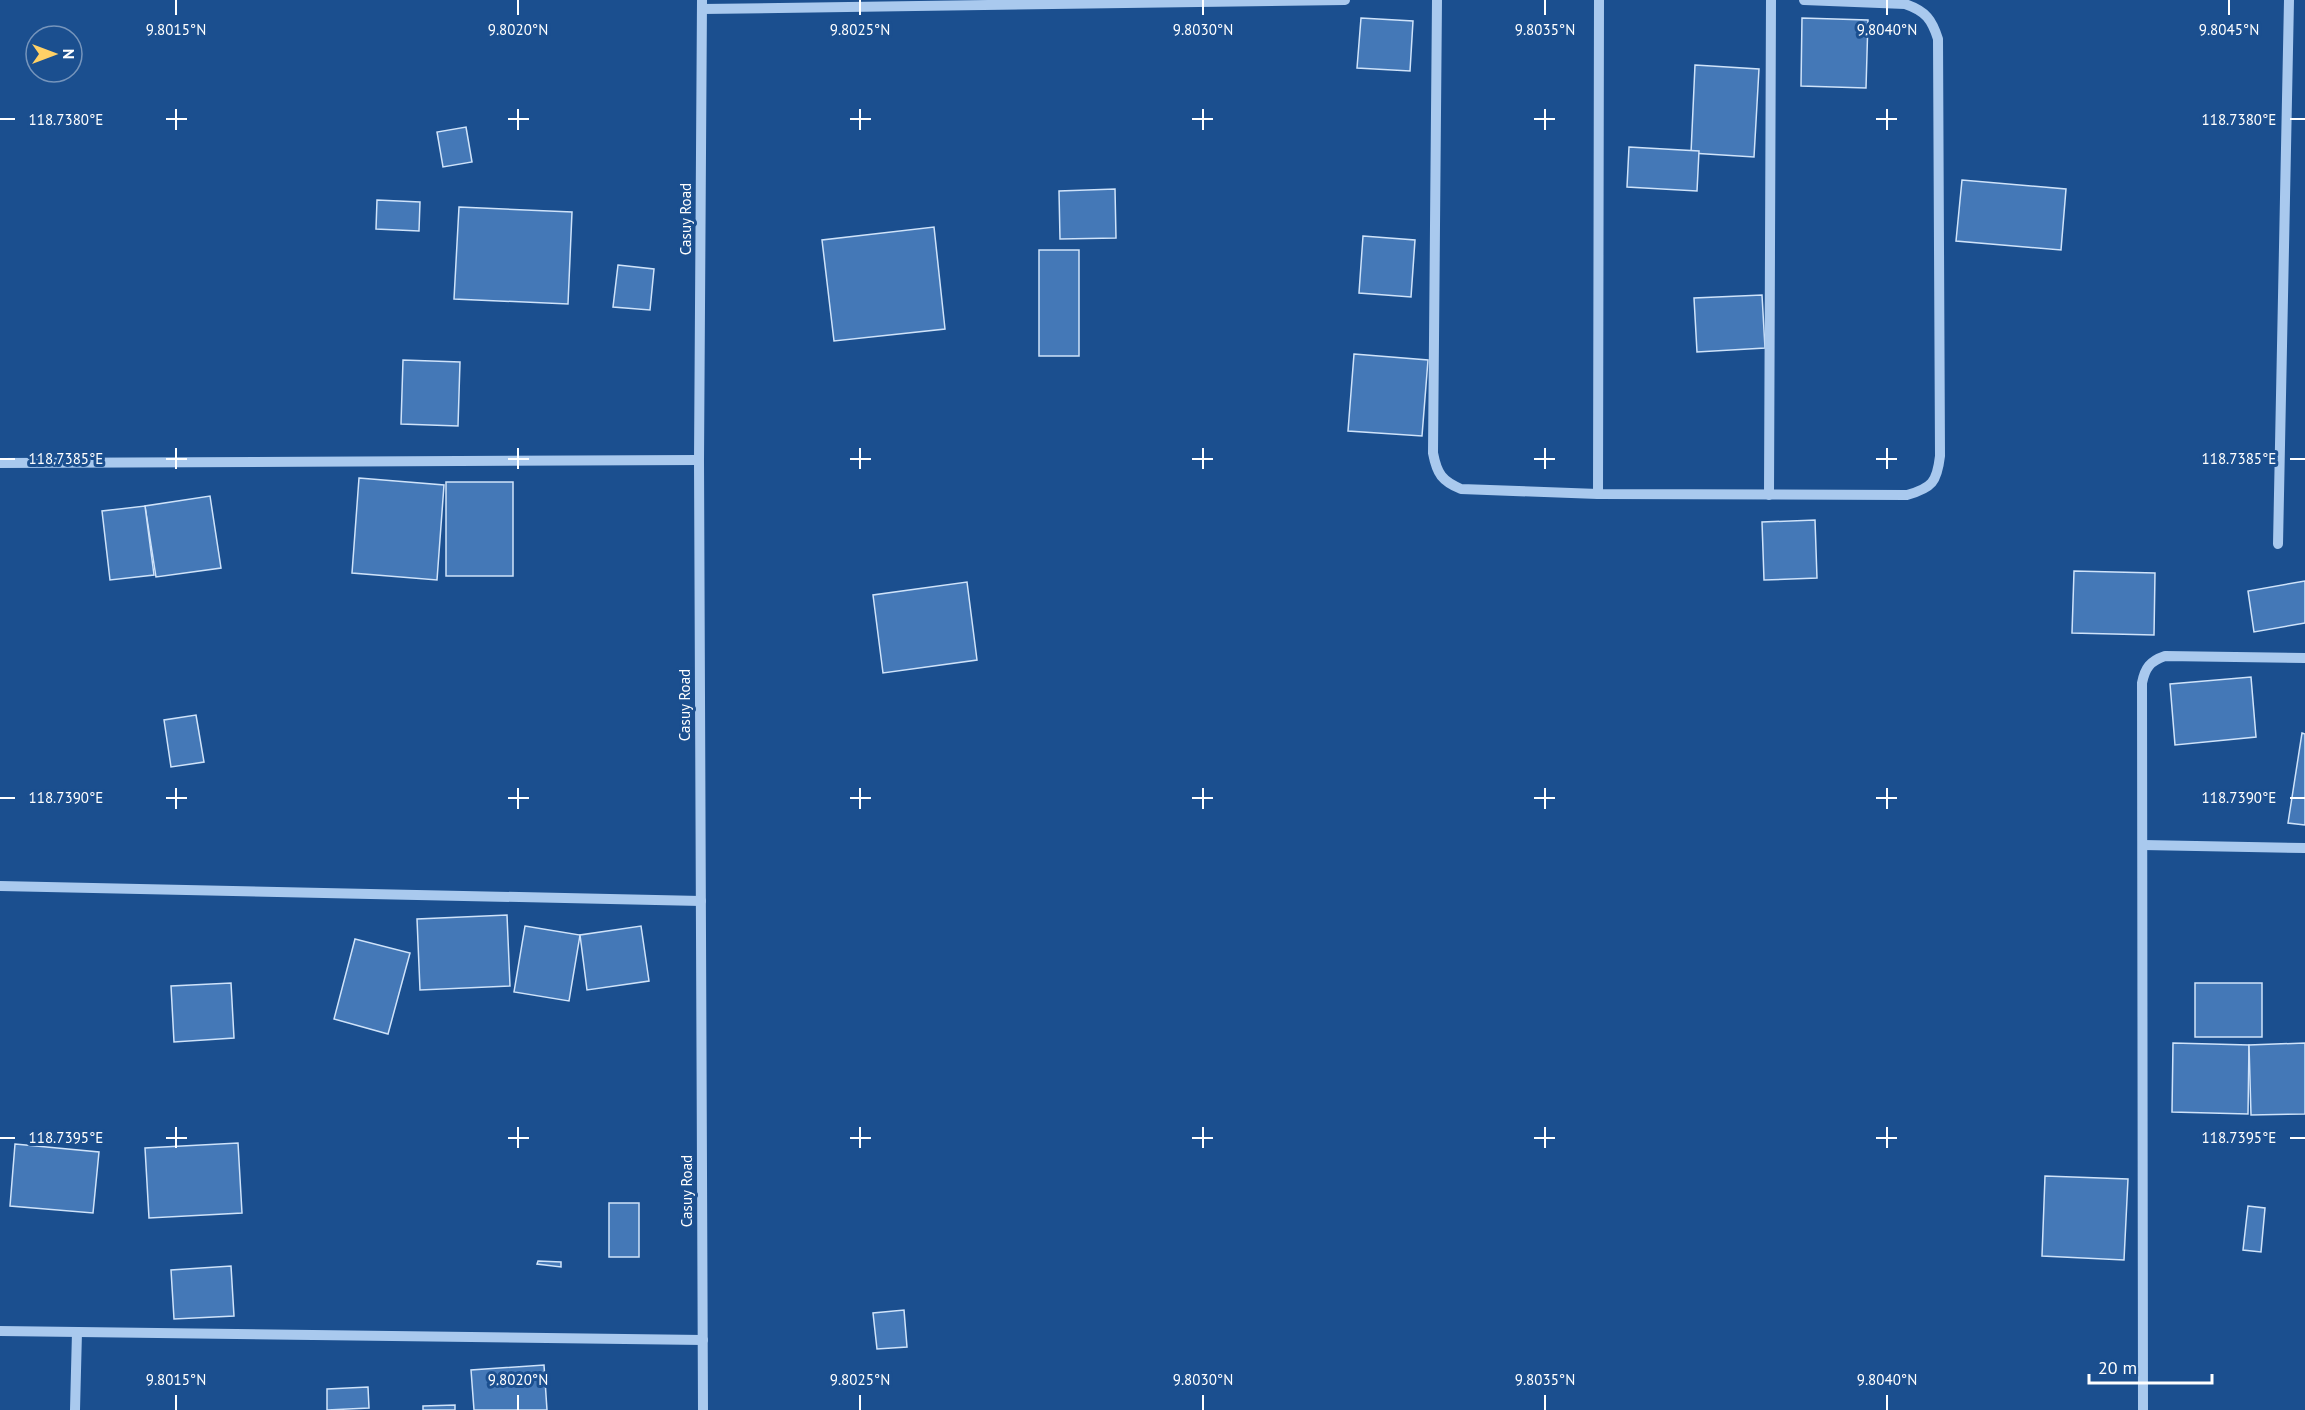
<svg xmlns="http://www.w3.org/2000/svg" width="2305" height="1410" viewBox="0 0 2305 1410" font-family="'PT Sans',sans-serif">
  <rect width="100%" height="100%" fill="#1b4f8f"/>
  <!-- building -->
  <g fill="#4478b7" stroke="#cfe3fa" stroke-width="1.5">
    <path d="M 1361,18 L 1413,21 L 1410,71 L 1357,68 Z"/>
    <path d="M 1802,18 L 1868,20 L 1866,88 L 1801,86 Z"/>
    <path d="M 1695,65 L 1759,69 L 1754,157 L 1691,153 Z"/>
    <path d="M 466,127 L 472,162 L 443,167 L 437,132 Z"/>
    <path d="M 1629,147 L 1699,151 L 1697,191 L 1627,187 Z"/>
    <path d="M 1962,180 L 2066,189 L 2061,250 L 1956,241 Z"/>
    <path d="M 1115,189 L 1116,238 L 1060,239 L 1059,191 Z"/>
    <path d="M 377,200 L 420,202 L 419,231 L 376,229 Z"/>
    <path d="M 459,207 L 572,212 L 568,304 L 454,299 Z"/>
    <path d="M 934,227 L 945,329 L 834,341 L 822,240 Z"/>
    <path d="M 1363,236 L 1415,240 L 1411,297 L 1359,293 Z"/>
    <rect x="1039" y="250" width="40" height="106"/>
    <path d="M 618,265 L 654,269 L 650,310 L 613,307 Z"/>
    <path d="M 1762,295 L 1765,348 L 1697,352 L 1694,298 Z"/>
    <path d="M 1354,354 L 1428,360 L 1422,436 L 1348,431 Z"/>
    <path d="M 403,360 L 460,362 L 458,426 L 401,424 Z"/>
    <path d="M 359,478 L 444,485 L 437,580 L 352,573 Z"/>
    <rect x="446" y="482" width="67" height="94"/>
    <path d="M 210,496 L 221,568 L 156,577 L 145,506 Z"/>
    <path d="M 145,506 L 154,575 L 110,580 L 102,511 Z"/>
    <path d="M 1815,520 L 1817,578 L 1764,580 L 1762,522 Z"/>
    <path d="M 2074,571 L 2155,573 L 2154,635 L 2072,633 Z"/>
    <path d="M 2305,581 L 2305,623 L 2254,632 L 2248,591 Z"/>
    <path d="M 967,582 L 977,660 L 883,673 L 873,595 Z"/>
    <path d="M 2251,677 L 2256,737 L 2175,745 L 2170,684 Z"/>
    <path d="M 196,715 L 204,762 L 171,767 L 164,720 Z"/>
    <path d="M 2302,733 L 2305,734 L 2305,825 L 2288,823 Z"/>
    <path d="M 507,915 L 510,986 L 420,990 L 417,919 Z"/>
    <path d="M 525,926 L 580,935 L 569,1001 L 514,992 Z"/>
    <path d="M 641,926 L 649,981 L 587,990 L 580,935 Z"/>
    <path d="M 355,939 L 410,953 L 388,1034 L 334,1019 Z"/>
    <path d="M 231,983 L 234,1038 L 174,1042 L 171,986 Z"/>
    <rect x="2195" y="983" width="67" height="54"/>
    <path d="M 2173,1043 L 2249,1045 L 2248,1114 L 2172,1112 Z"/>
    <path d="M 2305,1043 L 2305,1114 L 2251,1115 L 2249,1045 Z"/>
    <path d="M 238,1143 L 242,1213 L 149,1218 L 145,1148 Z"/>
    <path d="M 15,1144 L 99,1152 L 93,1213 L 10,1206 Z"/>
    <path d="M 2045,1176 L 2128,1179 L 2124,1260 L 2042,1256 Z"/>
    <rect x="609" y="1203" width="30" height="54"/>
    <path d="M 2248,1206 L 2265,1208 L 2261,1252 L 2243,1250 Z"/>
    <path d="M 538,1261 L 561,1262 L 561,1267 L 537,1264 Z"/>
    <path d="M 231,1266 L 234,1316 L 174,1319 L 171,1270 Z"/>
    <path d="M 904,1310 L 907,1347 L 877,1349 L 873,1313 Z"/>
    <path d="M 544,1365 L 547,1410 L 474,1410 L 471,1370 Z"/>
    <path d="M 368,1387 L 369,1408 L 327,1410 L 327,1389 Z"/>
    <path d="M 455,1405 L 455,1410 L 423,1410 L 423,1406 Z"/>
  </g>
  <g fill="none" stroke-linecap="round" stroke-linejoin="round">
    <!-- minor -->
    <g stroke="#a9c9ee" stroke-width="10">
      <path d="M 702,0 L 699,460 L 703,1410"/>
      <path d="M 1437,0 L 1433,453 C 1437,474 1442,481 1461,489 L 1598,494 L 1907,495 C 1932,488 1937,482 1940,456 L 1938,39 C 1932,20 1926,11 1905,4 L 1804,0"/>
      <path d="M 702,9 L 1345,0"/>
      <path d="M 0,463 L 699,460"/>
      <path d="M 1598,494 L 1599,0"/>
      <path d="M 1769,495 L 1771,0"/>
      <path d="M 2278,544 L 2289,0"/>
      <path d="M 2143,845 L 2305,848"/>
      <path d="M 0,886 L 701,901"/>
      <path d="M 0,1331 L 703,1340"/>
      <path d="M 75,1410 L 77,1332"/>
      <path d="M 2143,1410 L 2142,683 C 2145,668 2150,661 2165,656 L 2305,658"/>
    </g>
  </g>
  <!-- ticks -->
  <path fill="none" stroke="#fff" stroke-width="2" d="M 176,0 L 176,15M 518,0 L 518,15M 860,0 L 860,15M 1203,0 L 1203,15M 1545,0 L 1545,15M 1887,0 L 1887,15M 2229,0 L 2229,15M 176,109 L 176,130M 518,109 L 518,130M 860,109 L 860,130M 1203,109 L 1203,130M 1545,109 L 1545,130M 1887,109 L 1887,130M 0,119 L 15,119M 166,119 L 187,119M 508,119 L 529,119M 850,119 L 871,119M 1192,119 L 1213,119M 1534,119 L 1555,119M 1876,119 L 1897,119M 2290,119 L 2305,119M 176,448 L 176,469M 518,448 L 518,469M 860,448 L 860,469M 1203,448 L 1203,469M 1545,448 L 1545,469M 1887,448 L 1887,469M 0,459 L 15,459M 166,459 L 187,459M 508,459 L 529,459M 850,459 L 871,459M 1192,459 L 1213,459M 1534,459 L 1555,459M 1876,459 L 1897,459M 2290,459 L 2305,459M 176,788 L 176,809M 518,788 L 518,809M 860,788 L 860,809M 1203,788 L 1203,809M 1545,788 L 1545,809M 1887,788 L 1887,809M 0,798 L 15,798M 166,798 L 187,798M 508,798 L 529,798M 850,798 L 871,798M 1192,798 L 1213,798M 1534,798 L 1555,798M 1876,798 L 1897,798M 2290,798 L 2305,798M 176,1127 L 176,1148M 518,1127 L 518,1148M 860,1127 L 860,1148M 1203,1127 L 1203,1148M 1545,1127 L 1545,1148M 1887,1127 L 1887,1148M 0,1138 L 15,1138M 166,1138 L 187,1138M 508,1138 L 529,1138M 850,1138 L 871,1138M 1192,1138 L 1213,1138M 1534,1138 L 1555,1138M 1876,1138 L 1897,1138M 2290,1138 L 2305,1138M 176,1395 L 176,1410M 518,1395 L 518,1410M 860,1395 L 860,1410M 1203,1395 L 1203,1410M 1545,1395 L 1545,1410M 1887,1395 L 1887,1410"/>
  <g text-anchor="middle" stroke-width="6" stroke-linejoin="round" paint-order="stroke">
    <!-- street labels -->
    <g font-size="15" fill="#fff" stroke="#1b4f8f">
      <text transform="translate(686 219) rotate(-90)" y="5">Casuy Road</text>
      <text transform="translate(685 705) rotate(-90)" y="5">Casuy Road</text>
      <text transform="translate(687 1191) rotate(-90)" y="5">Casuy Road</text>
    </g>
  </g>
  <g font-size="15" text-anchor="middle" fill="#fff" stroke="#1b4f8f" stroke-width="6" stroke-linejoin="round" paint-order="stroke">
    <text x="176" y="35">9.8015°N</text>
    <text x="518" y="35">9.8020°N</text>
    <text x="860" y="35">9.8025°N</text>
    <text x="1203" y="35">9.8030°N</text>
    <text x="1545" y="35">9.8035°N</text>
    <text x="1887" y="35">9.8040°N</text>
    <text x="2229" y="35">9.8045°N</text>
    <text x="2239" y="125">118.7380°E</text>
    <text x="66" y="125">118.7380°E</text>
    <text x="2239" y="464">118.7385°E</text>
    <text x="66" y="464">118.7385°E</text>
    <text x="2239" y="803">118.7390°E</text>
    <text x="66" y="803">118.7390°E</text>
    <text x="2239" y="1143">118.7395°E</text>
    <text x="66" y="1143">118.7395°E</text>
    <text x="176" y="1385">9.8015°N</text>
    <text x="518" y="1385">9.8020°N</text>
    <text x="860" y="1385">9.8025°N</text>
    <text x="1203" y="1385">9.8030°N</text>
    <text x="1545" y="1385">9.8035°N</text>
    <text x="1887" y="1385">9.8040°N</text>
  </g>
  <!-- north arrow -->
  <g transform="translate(54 54) rotate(90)"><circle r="28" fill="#1b4f8f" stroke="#7695bc" stroke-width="1.5"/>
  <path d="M0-4.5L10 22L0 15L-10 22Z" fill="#ffd166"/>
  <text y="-9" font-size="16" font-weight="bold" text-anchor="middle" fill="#ffffff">N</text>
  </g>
  <!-- scale -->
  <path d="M2089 1374v9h123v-9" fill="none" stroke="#ffffff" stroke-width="3"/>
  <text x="2098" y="1374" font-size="18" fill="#ffffff" stroke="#1b4f8f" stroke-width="4.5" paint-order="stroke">20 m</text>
</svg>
